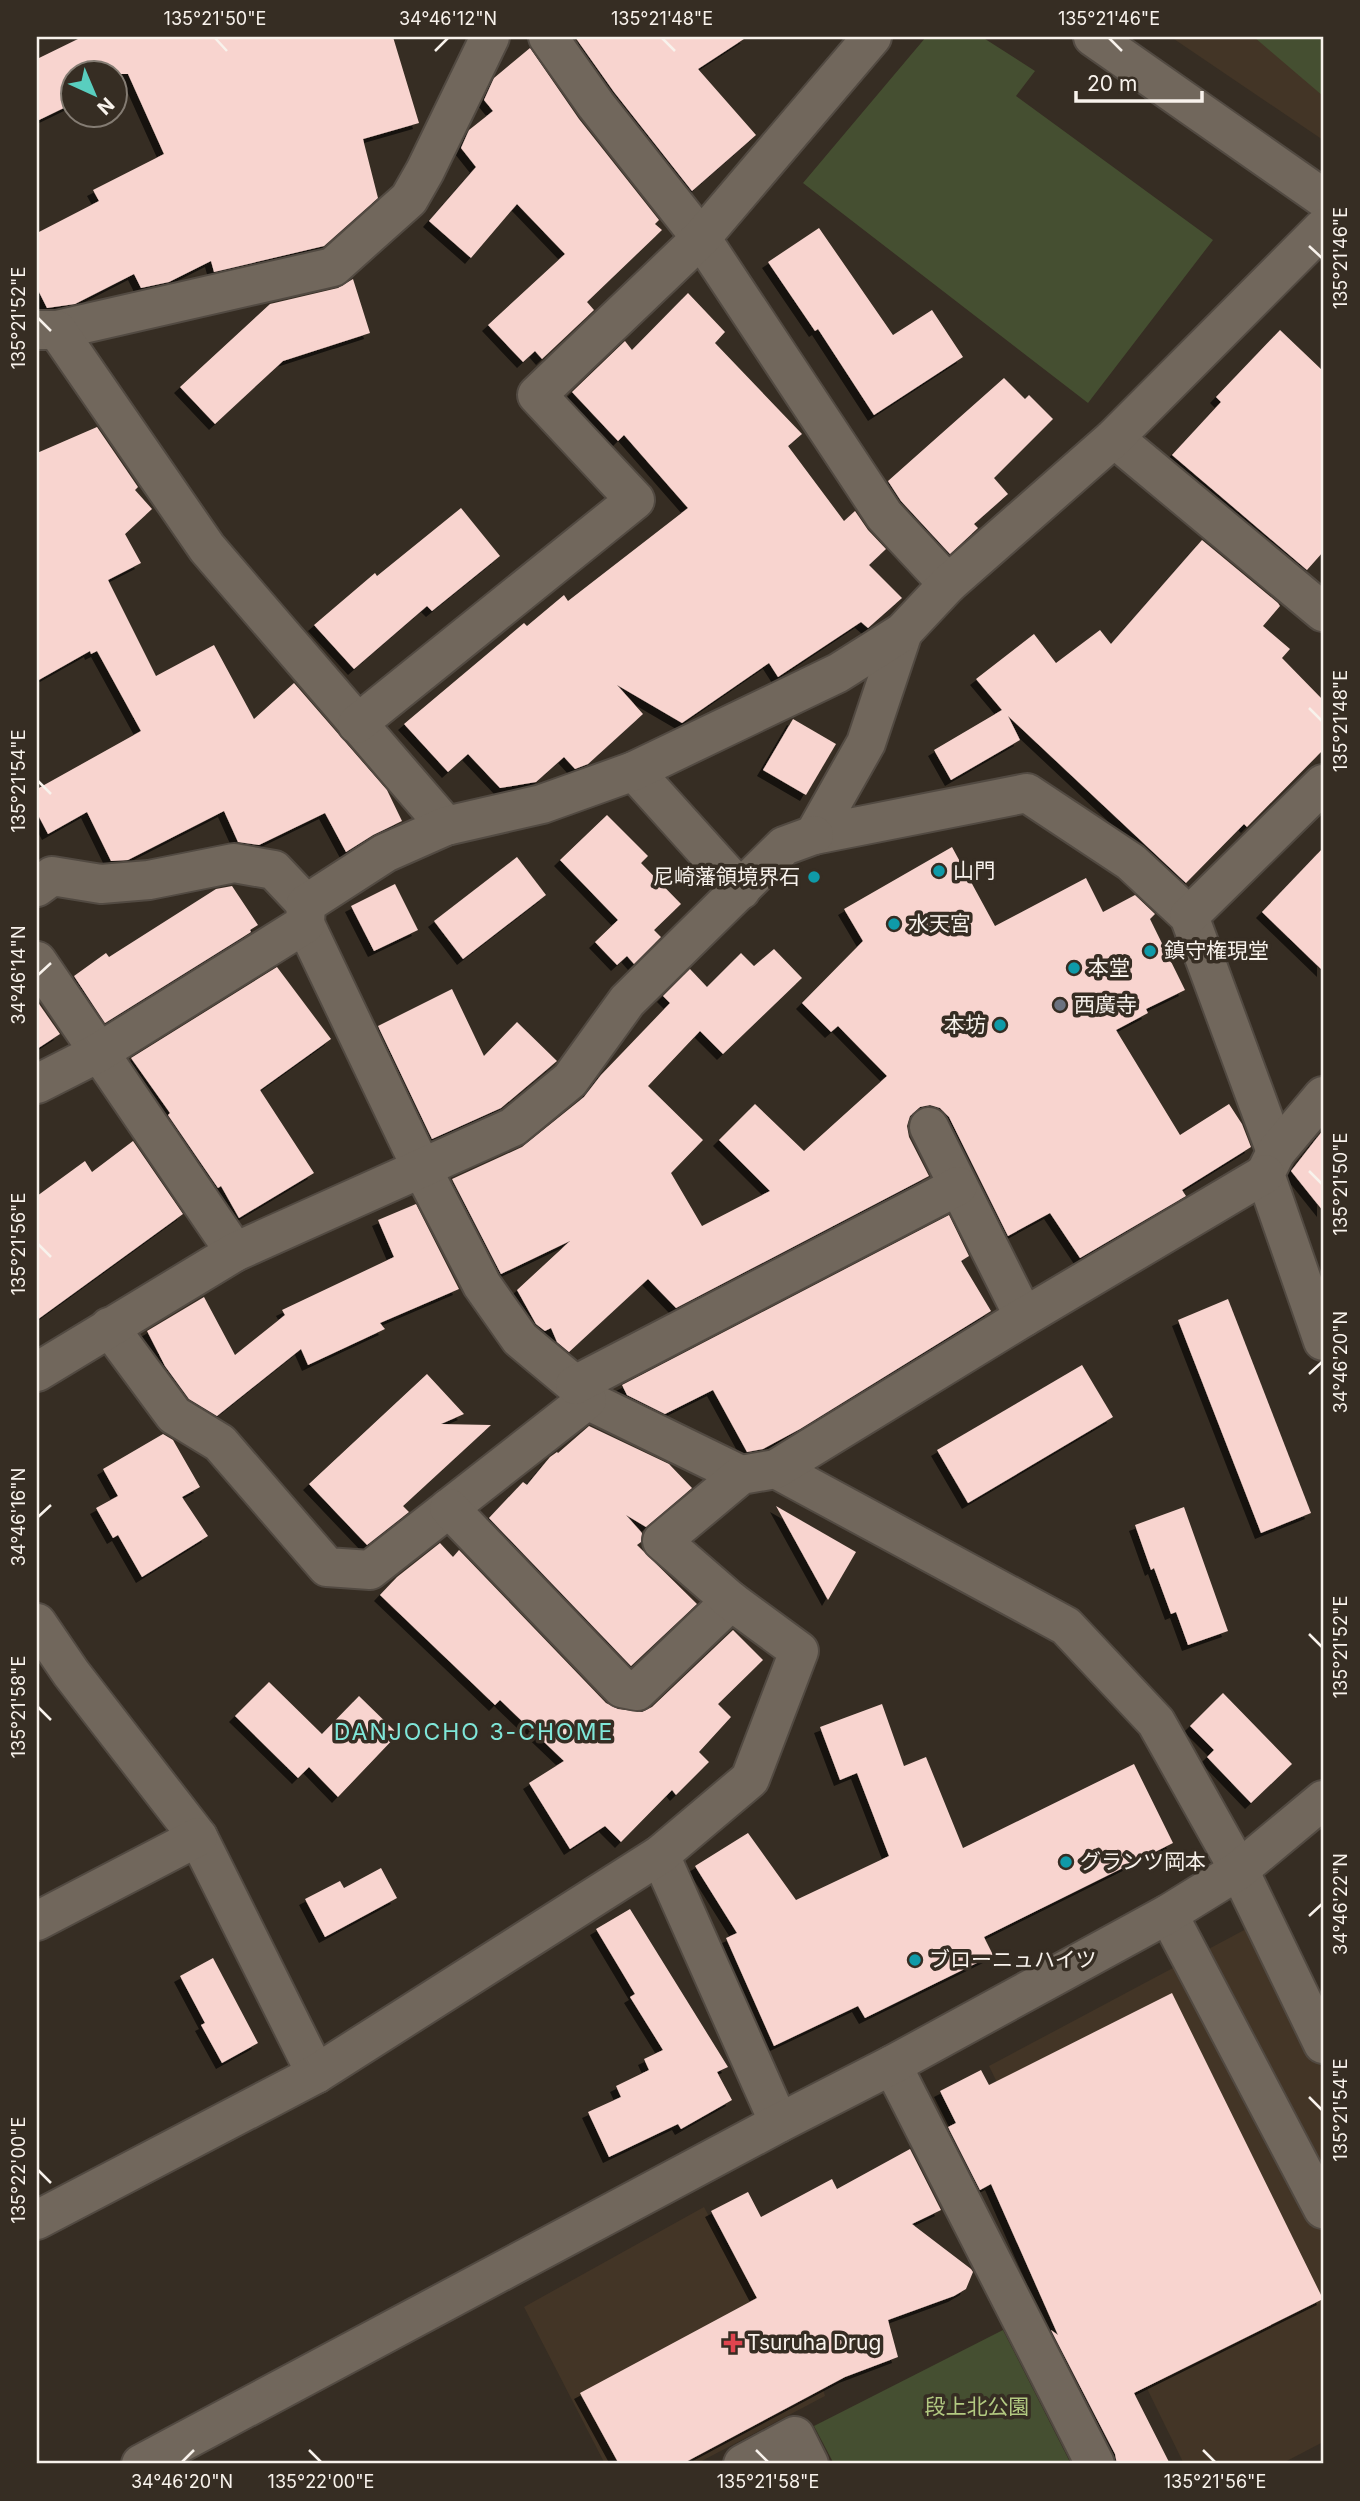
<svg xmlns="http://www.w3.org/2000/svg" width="1360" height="2501" viewBox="0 0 1360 2501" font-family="Inter,'Noto Sans JP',sans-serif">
  <defs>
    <filter id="shadow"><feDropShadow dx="-6" dy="6" stdDeviation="0" flood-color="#0009"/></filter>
  </defs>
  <rect width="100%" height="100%" fill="#362d23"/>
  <!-- built -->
  <g fill="#433526">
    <path d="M 1171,37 L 1323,37 L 1323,140 Z"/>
    <path d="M 1248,1928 L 1323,2071 L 1323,2442 L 1281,2464 L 1184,2464 L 989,2066 Z"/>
    <path d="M 704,2207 L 731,2257 L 779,2232 L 825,2396 L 696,2464 L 605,2464 L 524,2307 Z"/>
  </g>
  <!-- green -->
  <g fill="#454f31">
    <path d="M 926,37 L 982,37 L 1035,71 L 1016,96 L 1213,240 L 1088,403 L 803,183 Z"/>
    <path d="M 1254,37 L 1323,37 L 1323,96 Z"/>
    <path d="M 1003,2330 L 1071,2464 L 834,2464 L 814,2426 Z"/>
  </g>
  <!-- building -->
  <g fill="#f8d4cf" filter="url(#shadow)">
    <path d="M 82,37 L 393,37 L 419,123 L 363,139 L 378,198 L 324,246 L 214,272 L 211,261 L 169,282 L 141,288 L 134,274 L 75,304 L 47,308 L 37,288 L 37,233 L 99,201 L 93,190 L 164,154 L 128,74 L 74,74 L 74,103 L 37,121 L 37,59 Z"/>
    <path d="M 575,37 L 747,37 L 698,69 L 756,135 L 692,191 L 614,92 Z"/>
    <path d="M 530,48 L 579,119 L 659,220 L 655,224 L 662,230 L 589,300 L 587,302 L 594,310 L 542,359 L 535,351 L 523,362 L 488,325 L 565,254 L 517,204 L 471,258 L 429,221 L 476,167 L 461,148 L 469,130 L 493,111 L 484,100 L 494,78 Z"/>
    <path d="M 819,228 L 893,335 L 932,310 L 963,357 L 874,415 L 818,329 L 815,331 L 768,262 Z"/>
    <path d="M 353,279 L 370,333 L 283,361 L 215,424 L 180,387 L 270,304 L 338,288 Z"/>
    <path d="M 688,293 L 725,332 L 715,343 L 802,434 L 788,446 L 844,521 L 855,511 L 868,530 L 886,549 L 869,565 L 902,598 L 868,628 L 861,622 L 778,677 L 769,663 L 682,723 L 617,685 L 643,714 L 588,764 L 575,769 L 564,757 L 536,782 L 500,788 L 468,754 L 448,772 L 404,724 L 524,623 L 527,626 L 564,595 L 568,601 L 688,508 L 624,435 L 618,441 L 572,392 L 625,341 L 632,350 Z"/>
    <path d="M 1280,330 L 1323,371 L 1323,552 L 1307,570 L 1172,455 L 1221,402 L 1216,397 Z"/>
    <path d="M 1004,378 L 1025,399 L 1029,395 L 1053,419 L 994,478 L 1008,494 L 974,524 L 978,528 L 950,554 L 901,501 L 888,481 Z"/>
    <path d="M 97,427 L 138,487 L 135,490 L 152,509 L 125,534 L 141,563 L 108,580 L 156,676 L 214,645 L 254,719 L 294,683 L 387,790 L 402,821 L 373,835 L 346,852 L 325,813 L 259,845 L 238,842 L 224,811 L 128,860 L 111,861 L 87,812 L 48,834 L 37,813 L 37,789 L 141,731 L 97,651 L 91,654 L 90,651 L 37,681 L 37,453 Z"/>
    <path d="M 461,508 L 500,556 L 432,611 L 427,606 L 354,669 L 314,625 L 375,573 L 377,576 Z"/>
    <path d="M 1202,540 L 1278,603 L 1280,606 L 1263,626 L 1290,649 L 1282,658 L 1323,700 L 1323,750 L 1247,827 L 1244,824 L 1186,883 L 1008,716 L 1020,740 L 951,780 L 934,750 L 1002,710 L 976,679 L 1034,634 L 1056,663 L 1100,630 L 1111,644 Z"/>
    <path d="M 793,719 L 836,744 L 806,795 L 763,770 Z"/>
    <path d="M 607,815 L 648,856 L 641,863 L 681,904 L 654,930 L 661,937 L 634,964 L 627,956 L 617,965 L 595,942 L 618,920 L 560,860 Z"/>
    <path d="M 952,847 L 995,926 L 1086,878 L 1103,912 L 1135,895 L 1155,914 L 1150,919 L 1185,990 L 1146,1009 L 1148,1013 L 1116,1030 L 1180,1135 L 1229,1104 L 1242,1124 L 1251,1147 L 1182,1190 L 1186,1196 L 1080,1258 L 1050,1213 L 1008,1236 L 949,1117 L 940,1108 L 930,1105 L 920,1107 L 910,1116 L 907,1126 L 909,1137 L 929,1176 L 676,1308 L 648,1279 L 569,1352 L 557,1342 L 551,1328 L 545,1331 L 536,1324 L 517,1290 L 570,1241 L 501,1274 L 452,1179 L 522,1147 L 584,1097 L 601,1075 L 670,1003 L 663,996 L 690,969 L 707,987 L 741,953 L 754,966 L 774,949 L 802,978 L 723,1054 L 700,1031 L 648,1086 L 703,1140 L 671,1173 L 702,1226 L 770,1191 L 719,1140 L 755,1104 L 804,1151 L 887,1076 L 838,1026 L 831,1032 L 802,1003 L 863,941 L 844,909 Z"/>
    <path d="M 1323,848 L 1323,971 L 1262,912 Z"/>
    <path d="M 517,857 L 546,895 L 463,959 L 434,921 Z"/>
    <path d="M 395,884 L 418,930 L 374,951 L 351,906 Z"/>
    <path d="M 232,886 L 258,925 L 250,930 L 251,932 L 105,1023 L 74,976 L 106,953 L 109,957 L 216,889 Z"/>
    <path d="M 277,967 L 331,1039 L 260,1090 L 314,1173 L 239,1218 L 221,1186 L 218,1188 L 168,1115 L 170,1113 L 131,1058 Z"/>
    <path d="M 452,989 L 484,1056 L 517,1022 L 557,1061 L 501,1108 L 432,1139 L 378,1026 Z"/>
    <path d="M 37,1001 L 60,1034 L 37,1049 Z"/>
    <path d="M 1323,1130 L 1323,1211 L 1291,1171 Z"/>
    <path d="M 133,1141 L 183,1214 L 37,1320 L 37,1196 L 85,1161 L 92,1172 Z"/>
    <path d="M 416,1204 L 459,1289 L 380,1323 L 385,1329 L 308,1365 L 301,1349 L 217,1416 L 189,1399 L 165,1366 L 147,1331 L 204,1297 L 235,1355 L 285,1315 L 282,1310 L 394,1257 L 378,1220 Z"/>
    <path d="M 949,1215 L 969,1256 L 961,1261 L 991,1311 L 800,1429 L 763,1449 L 747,1452 L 713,1390 L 665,1414 L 627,1395 L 622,1385 Z"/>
    <path d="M 1228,1299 L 1311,1513 L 1261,1533 L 1178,1320 Z"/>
    <path d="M 1082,1365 L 1113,1417 L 968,1503 L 937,1450 Z"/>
    <path d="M 427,1374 L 464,1414 L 441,1424 L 491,1425 L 403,1506 L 409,1512 L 367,1545 L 309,1484 Z"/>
    <path d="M 589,1426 L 669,1464 L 692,1488 L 646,1527 L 626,1515 L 642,1533 L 641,1542 L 637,1545 L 697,1604 L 631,1666 L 489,1518 L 523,1482 L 527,1485 L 550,1457 L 557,1452 L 558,1453 Z"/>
    <path d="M 163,1434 L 173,1440 L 200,1487 L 182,1497 L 208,1536 L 142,1577 L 118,1535 L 113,1538 L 96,1508 L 118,1496 L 103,1469 Z"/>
    <path d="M 776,1506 L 856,1552 L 828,1600 Z"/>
    <path d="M 1184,1507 L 1228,1631 L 1188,1645 L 1176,1612 L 1171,1614 L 1154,1568 L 1151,1570 L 1135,1525 Z"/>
    <path d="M 440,1543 L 453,1557 L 459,1550 L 606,1703 L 618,1709 L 642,1712 L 652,1707 L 733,1630 L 763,1660 L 718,1704 L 731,1717 L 699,1752 L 709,1762 L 676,1795 L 672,1790 L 621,1842 L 605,1826 L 570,1849 L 529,1783 L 564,1761 L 500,1700 L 495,1705 L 380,1595 L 397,1577 Z"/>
    <path d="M 269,1682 L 322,1734 L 359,1696 L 398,1734 L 338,1797 L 309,1767 L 298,1778 L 235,1716 Z"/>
    <path d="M 1223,1693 L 1292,1764 L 1251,1803 L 1207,1757 L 1214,1750 L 1190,1726 Z"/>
    <path d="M 882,1704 L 904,1766 L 926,1757 L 963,1848 L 1134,1764 L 1173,1843 L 984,1937 L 993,1955 L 865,2018 L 858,2006 L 774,2046 L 726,1938 L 737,1933 L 695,1866 L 748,1833 L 796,1900 L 889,1856 L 857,1773 L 840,1780 L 820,1727 Z"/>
    <path d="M 381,1868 L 397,1898 L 325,1937 L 305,1899 L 340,1881 L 344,1888 Z"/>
    <path d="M 630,1909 L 728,2067 L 717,2072 L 732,2100 L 681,2129 L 678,2124 L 609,2157 L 588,2112 L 621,2097 L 616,2086 L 649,2070 L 644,2059 L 663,2050 L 630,1997 L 635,1994 L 596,1929 Z"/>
    <path d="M 213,1958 L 258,2043 L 222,2063 L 201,2025 L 205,2023 L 180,1976 Z"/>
    <path d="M 1172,1993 L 1323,2299 L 1134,2393 L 1170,2464 L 1117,2464 L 1115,2454 L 1051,2330 L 1058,2335 L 991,2184 L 980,2190 L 948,2127 L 956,2123 L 940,2091 L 981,2070 L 989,2085 Z"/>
    <path d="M 910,2149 L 941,2210 L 912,2224 L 971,2269 L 973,2272 L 966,2289 L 954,2296 L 888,2320 L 898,2357 L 845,2377 L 682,2464 L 619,2464 L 580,2393 L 757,2298 L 711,2211 L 748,2192 L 761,2217 L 832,2179 L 837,2189 Z"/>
  </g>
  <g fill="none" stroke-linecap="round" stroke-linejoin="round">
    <!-- minor casing -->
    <g stroke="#524a42" stroke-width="42">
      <g id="minor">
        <path d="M 548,37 L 596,105 L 701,238 L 884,515 L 948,584"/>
        <path d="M 1093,37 L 1323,198"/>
        <path d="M 37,330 L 57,330 L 333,267 L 409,199 L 425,171 L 490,37"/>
        <path d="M 57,330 L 207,548 L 446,826"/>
        <path d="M 1114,438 L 1323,612"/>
        <path d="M 903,632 L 866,743 L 814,835 L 1027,793 L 1131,862 L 1189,916 L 1276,1152"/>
        <path d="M 357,724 L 635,500 L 537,395 L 701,238 L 872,37"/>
        <path d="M 634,771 L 741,890"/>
        <path d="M 37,887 L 52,876 L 101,884 L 149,880 L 234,863 L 274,870 L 306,904"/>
        <path d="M 1189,916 L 1323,784"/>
        <path d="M 305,924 L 421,1167 L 482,1285 L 520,1339 L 575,1385 L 587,1400 L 741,1475"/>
        <path d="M 37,961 L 235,1252"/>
        <path d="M 37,1084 L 98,1053 L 305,924 L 306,904 L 385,853 L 446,826 L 542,804 L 634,771 L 838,673 L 903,632 L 948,584 L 1114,438 L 1323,228"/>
        <path d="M 1323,1096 L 1276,1152 L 1265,1174 L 1323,1341"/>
        <path d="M 929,1127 L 1024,1317"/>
        <path d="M 109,1327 L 174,1415 L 220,1443 L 327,1567 L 370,1570 L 587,1400"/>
        <path d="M 37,1372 L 235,1252 L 513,1127 L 570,1080 L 627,1001 L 784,846 L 814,835"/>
        <path d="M 575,1385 L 958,1186"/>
        <path d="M 776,1469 L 1066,1626 L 1156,1722 L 1239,1870 L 1323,2044"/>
        <path d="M 449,1508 L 622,1688 L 637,1691 L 731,1601"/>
        <path d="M 37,1623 L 71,1673 L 198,1837 L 316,2074"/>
        <path d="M 660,1855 L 779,2123"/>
        <path d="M 1168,1914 L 1323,2209"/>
        <path d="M 37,1921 L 198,1837"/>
        <path d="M 892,2065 L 1095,2464"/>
        <path d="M 37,2220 L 316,2074 L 660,1855 L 750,1779 L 799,1651 L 731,1601 L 662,1541 L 741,1475 L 776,1469 L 1024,1317 L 1265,1174"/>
        <path d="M 141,2464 L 779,2123 L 892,2065 L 1168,1914 L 1239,1870 L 1323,1800"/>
        <path d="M 743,2464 L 795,2436 L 809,2464"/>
      </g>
    </g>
    <!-- minor -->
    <use href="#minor" stroke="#71675c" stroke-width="38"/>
  </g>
  <!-- ticks -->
  <path fill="none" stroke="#f8f2ec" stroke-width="2.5" d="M 215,38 L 227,51M 662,38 L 675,51M 1109,38 L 1122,51M 435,51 L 448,38M 1309,246 L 1322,258M 38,318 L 51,331M 1309,708 L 1322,721M 38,781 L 51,794M 38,975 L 51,963M 1309,1171 L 1322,1184M 38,1244 L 51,1257M 1309,1374 L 1322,1362M 38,1517 L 51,1505M 1309,1634 L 1322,1647M 38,1707 L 51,1720M 1309,1916 L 1322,1904M 1309,2097 L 1322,2110M 38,2170 L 51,2183M 309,2450 L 321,2462M 756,2450 L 768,2462M 1203,2450 L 1215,2462M 182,2462 L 194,2450"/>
  <!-- markers -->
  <g fill="#0f9aa8" stroke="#362d23" stroke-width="2.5">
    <circle cx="939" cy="871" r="7"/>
    <circle cx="814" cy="877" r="7"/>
    <circle cx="894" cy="924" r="7"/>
    <circle cx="1150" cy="951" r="7"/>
    <circle cx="1074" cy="968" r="7"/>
    <circle cx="1000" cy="1025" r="7"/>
    <circle cx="1066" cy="1862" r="7"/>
    <circle cx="915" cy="1960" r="7"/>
  </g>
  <circle fill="#6b7280" stroke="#362d23" stroke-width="2.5" cx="1060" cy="1005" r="7"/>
  <path fill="#e0444e" stroke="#362d23" stroke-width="2.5" d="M729.5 2332.5h7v7h7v7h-7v7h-7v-7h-7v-7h7z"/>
  <g text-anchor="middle" stroke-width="7" stroke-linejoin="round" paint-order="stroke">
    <!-- poi labels -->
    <g font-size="21" fill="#f8f2ec" stroke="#362d23" text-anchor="start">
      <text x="953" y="878">山門</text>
      <text x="800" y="884" text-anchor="end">尼崎藩領境界石</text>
      <text x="908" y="931">水天宮</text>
      <text x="1164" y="958">鎮守権現堂</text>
      <text x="1088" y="975">本堂</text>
      <text x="1074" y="1012">西廣寺</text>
      <text x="986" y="1032" text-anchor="end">本坊</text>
      <text x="1080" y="1869">グランツ岡本</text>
      <text x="929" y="1967">ブローニュハイツ</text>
      <text x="747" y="2350">Tsuruha Drug</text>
    </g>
    <!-- park labels -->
    <g font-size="21" fill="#b2c981" stroke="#362d23">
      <text x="977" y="2414">段上北公園</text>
    </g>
    <!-- neighbourhood labels -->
    <g font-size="23" letter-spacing="2" fill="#7fe7d9" stroke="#362d23">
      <text x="474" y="1740">DANJOCHO 3-CHOME</text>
    </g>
  </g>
  <!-- border -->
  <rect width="1360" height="2501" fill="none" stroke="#362d23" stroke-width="77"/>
  <!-- north arrow -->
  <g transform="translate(94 94) rotate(136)"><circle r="33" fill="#362d23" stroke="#847c73" stroke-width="2"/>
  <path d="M0-5L12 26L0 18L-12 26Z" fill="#59cebf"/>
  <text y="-10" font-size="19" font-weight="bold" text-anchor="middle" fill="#f8f2ec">N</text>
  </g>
  <!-- scale -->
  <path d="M1076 91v10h126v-10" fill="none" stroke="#f8f2ec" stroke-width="3.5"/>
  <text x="1087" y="91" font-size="21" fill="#f8f2ec" stroke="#362d23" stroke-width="5" paint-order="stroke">20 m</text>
  <rect x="38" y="38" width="1284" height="2424" fill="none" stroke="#f8f2ec" stroke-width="2.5"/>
  <g font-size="18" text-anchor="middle" fill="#f8f2ec">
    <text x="215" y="25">135°21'50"E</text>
    <text x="448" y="25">34°46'12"N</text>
    <text x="662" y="25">135°21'48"E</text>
    <text x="1109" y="25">135°21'46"E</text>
    <text transform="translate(1341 258) rotate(-90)" y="6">135°21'46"E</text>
    <text transform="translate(19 318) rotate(-90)" y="6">135°21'52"E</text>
    <text transform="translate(1341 721) rotate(-90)" y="6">135°21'48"E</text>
    <text transform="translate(19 781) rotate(-90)" y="6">135°21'54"E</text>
    <text transform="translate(19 975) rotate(-90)" y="6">34°46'14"N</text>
    <text transform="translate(1341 1184) rotate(-90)" y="6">135°21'50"E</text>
    <text transform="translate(19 1244) rotate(-90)" y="6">135°21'56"E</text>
    <text transform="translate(1341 1362) rotate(-90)" y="6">34°46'20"N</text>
    <text transform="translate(19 1517) rotate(-90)" y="6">34°46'16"N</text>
    <text transform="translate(1341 1647) rotate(-90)" y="6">135°21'52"E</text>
    <text transform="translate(19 1707) rotate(-90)" y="6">135°21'58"E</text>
    <text transform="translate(1341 1904) rotate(-90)" y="6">34°46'22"N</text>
    <text transform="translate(1341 2110) rotate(-90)" y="6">135°21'54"E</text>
    <text transform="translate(19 2170) rotate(-90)" y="6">135°22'00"E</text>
    <text x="182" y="2488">34°46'20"N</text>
    <text x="321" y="2488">135°22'00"E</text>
    <text x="768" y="2488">135°21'58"E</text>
    <text x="1215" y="2488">135°21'56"E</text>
  </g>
</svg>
